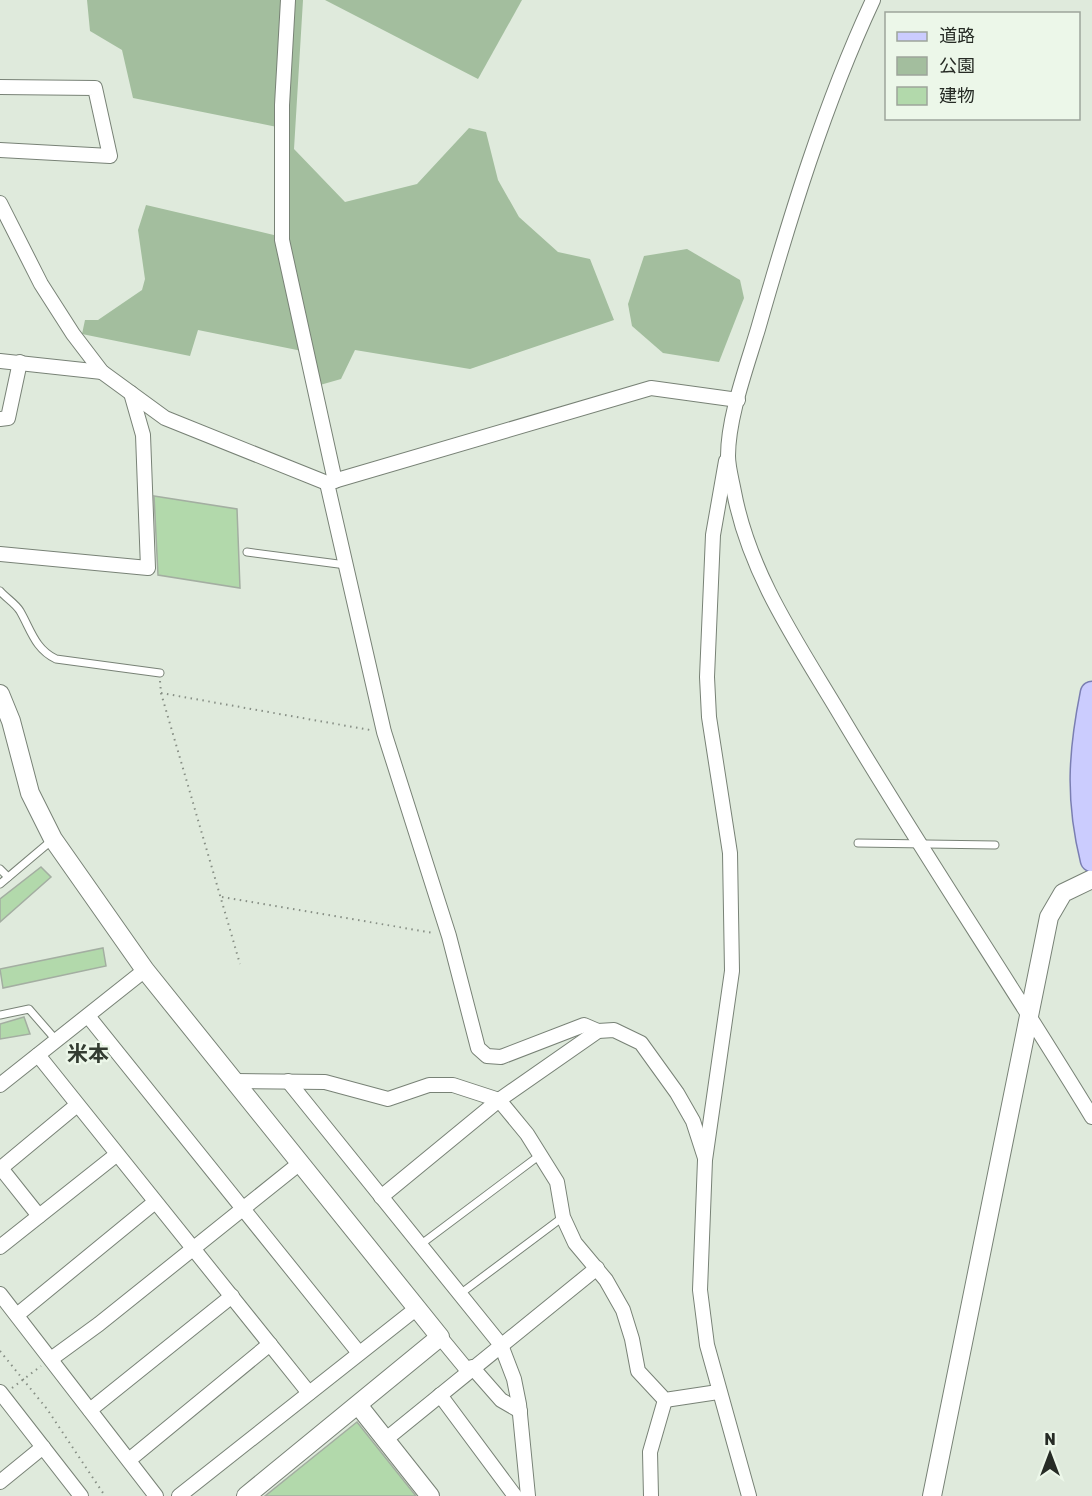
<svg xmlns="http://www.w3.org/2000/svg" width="1092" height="1496" viewBox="0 0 1092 1496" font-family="Rubik,'Noto Sans JP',sans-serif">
  <rect width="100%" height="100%" fill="#dfeadc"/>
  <!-- green -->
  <g fill="#a3be9e">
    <path d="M 87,0 L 303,0 L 294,149 L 345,202 L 417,184 L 469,128 L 486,132 L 498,180 L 519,217 L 558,252 L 590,259 L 614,320 L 470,369 L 355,350 L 341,379 L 320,385 L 302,351 L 198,330 L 190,356 L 82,334 L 85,320 L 98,320 L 142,290 L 145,279 L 138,230 L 146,205 L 278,236 L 277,127 L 133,98 L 122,50 L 90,31 Z"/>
    <path d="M 325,0 L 522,0 L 478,79 Z"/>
    <path d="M 687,249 L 740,280 L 744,298 L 719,362 L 663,353 L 632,326 L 628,304 L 644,256 Z"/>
  </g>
  <!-- building -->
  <g fill="#b2d9ab" stroke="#a3aea1" stroke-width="1.5">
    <path d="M 154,496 L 237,509 L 240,588 L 158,575 Z"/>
    <path d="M 41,867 L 51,877 L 0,922 L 0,899 Z"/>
    <path d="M 103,948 L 106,966 L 3,988 L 0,969 Z"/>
    <path d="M 24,1017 L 30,1034 L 0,1039 L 0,1024 Z"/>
    <path d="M 357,1422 L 416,1496 L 265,1496 Z"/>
  </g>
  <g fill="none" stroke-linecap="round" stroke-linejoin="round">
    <!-- service casing -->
    <g stroke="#788276" stroke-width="9">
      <g id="service">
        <path d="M 247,552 L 346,565"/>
        <path d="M 0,591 C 6,598 15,603 20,611 C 31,630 35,649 56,659 L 160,673"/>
        <path d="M 858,843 L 995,845"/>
        <path d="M 0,869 L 8,877"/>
        <path d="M 0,884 L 51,841"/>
        <path d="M 0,1015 L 29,1009 L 56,1040"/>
        <path d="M 420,1245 L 540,1155"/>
        <path d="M 460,1294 L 563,1217"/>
      </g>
    </g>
    <!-- minor casing -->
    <g stroke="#788276" stroke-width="16">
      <g id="minor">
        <path d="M 288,0 L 282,105 L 282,240 L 335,481"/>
        <path d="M 873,0 C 824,105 790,217 758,329 C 747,366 728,417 728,456 C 728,467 732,481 734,492 C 750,577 801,648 844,721 C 924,855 1011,984 1092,1117"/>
        <path d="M 0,87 L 95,88 L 110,156 L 0,150"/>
        <path d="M 0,203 L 41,284 L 73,334 L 102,372 L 165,418 L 327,483 L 651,388 L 738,400"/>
        <path d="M 0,361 L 102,372"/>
        <path d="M 0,419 L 8,418 L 20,362"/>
        <path d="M 726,461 L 713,535 L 707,677 L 709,717 L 730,853 L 732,971 L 705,1160 L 700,1290 L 707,1345 L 749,1496"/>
        <path d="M 327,483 L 384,732 L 449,936 L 478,1048 L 487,1056 L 501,1057 L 584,1025 L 598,1031"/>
        <path d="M 0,554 L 148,568 L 143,435 L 131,393"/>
        <path d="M 88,1016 L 359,1353"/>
        <path d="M 38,1055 L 309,1393"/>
        <path d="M 235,1081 L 325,1082 L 388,1099 L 429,1085 L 453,1085 L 499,1100 L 527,1134 L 557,1182 L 563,1217 L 575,1243 L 606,1280 L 623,1310 L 632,1339 L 638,1371 L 665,1400 L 718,1392"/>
        <path d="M 288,1081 L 501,1345 L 514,1379 L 519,1404 L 528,1496"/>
        <path d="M 0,1085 L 145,970"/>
        <path d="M 0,1167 L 39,1216"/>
        <path d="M 1,1168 L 77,1105"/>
        <path d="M 381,1197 L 499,1100 L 598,1031 L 614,1030 L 641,1043 L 677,1093 L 693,1121 L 705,1158"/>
        <path d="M 0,1247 L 116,1155"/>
        <path d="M 0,1294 L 156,1496"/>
        <path d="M 17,1315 L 155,1202"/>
        <path d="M 440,1337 L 468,1371"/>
        <path d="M 51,1359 L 99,1324 L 300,1163"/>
        <path d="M 472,1367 L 501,1400 L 520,1411"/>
        <path d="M 0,1392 L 81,1496"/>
        <path d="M 440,1395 L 515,1496"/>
        <path d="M 90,1410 L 232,1296"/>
        <path d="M 385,1440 L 597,1268"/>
        <path d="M 129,1460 L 270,1344"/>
        <path d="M 0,1482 L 43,1447"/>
        <path d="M 179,1496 L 417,1308"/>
        <path d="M 651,1496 L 650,1452 L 665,1400"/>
      </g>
    </g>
    <!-- tertiary casing -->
    <g stroke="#788276" stroke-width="20">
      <g id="tertiary">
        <path d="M 0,694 L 11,721 L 30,793 L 53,839 L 145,970 L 440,1337 L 246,1496"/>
        <path d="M 358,1405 L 430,1496"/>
        <path d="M 932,1496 L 1049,917 L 1063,893 L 1092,879"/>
      </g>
    </g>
    <!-- primary casing -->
    <g stroke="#7a7eb2" stroke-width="25">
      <path id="primary" d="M 1092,693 C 1080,753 1077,799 1092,860"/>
    </g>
    <!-- path -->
    <g stroke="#878f85" stroke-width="2" stroke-dasharray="1.5 4.5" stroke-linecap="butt">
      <path d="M 160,681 L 161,693 L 240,964"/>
      <path d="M 161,693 L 370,730"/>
      <path d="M 222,897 L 434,933"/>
      <path d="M 0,1351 L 47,1409 L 105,1496"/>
      <path d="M 12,1388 L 41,1366"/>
    </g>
    <!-- service -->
    <use href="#service" stroke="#fff" stroke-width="7"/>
    <!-- minor -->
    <use href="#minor" stroke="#fff" stroke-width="14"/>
    <!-- tertiary -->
    <use href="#tertiary" stroke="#fff" stroke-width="18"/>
    <!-- primary -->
    <use href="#primary" stroke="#cbccfe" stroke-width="22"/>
  </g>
  <g text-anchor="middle" stroke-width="4.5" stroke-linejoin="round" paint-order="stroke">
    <!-- quarter labels -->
    <g font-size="21" font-weight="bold" fill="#333c31" stroke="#ecf7e9">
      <text x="88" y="1061">米本</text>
    </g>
  </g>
  <!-- legend -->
  <rect x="885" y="12" width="195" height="108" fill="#ecf7e9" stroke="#9da59b" stroke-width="1.5"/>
  <rect x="897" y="32" width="30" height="9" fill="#cbccfe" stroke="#9da59b" stroke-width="1.5"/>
  <text x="939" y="42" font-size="18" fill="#262b25">道路</text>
  <rect x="897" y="57" width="30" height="18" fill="#a3be9e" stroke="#9da59b" stroke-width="1.5"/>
  <text x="939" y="72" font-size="18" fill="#262b25">公園</text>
  <rect x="897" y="87" width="30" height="18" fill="#b2d9ab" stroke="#9da59b" stroke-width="1.5"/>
  <text x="939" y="102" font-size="18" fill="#262b25">建物</text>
  <!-- north arrow -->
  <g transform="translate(1050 1454)" stroke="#ecf7e9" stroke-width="4.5" paint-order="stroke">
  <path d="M0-4.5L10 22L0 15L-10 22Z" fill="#262b25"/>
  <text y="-9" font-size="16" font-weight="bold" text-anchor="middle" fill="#262b25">N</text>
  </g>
</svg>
